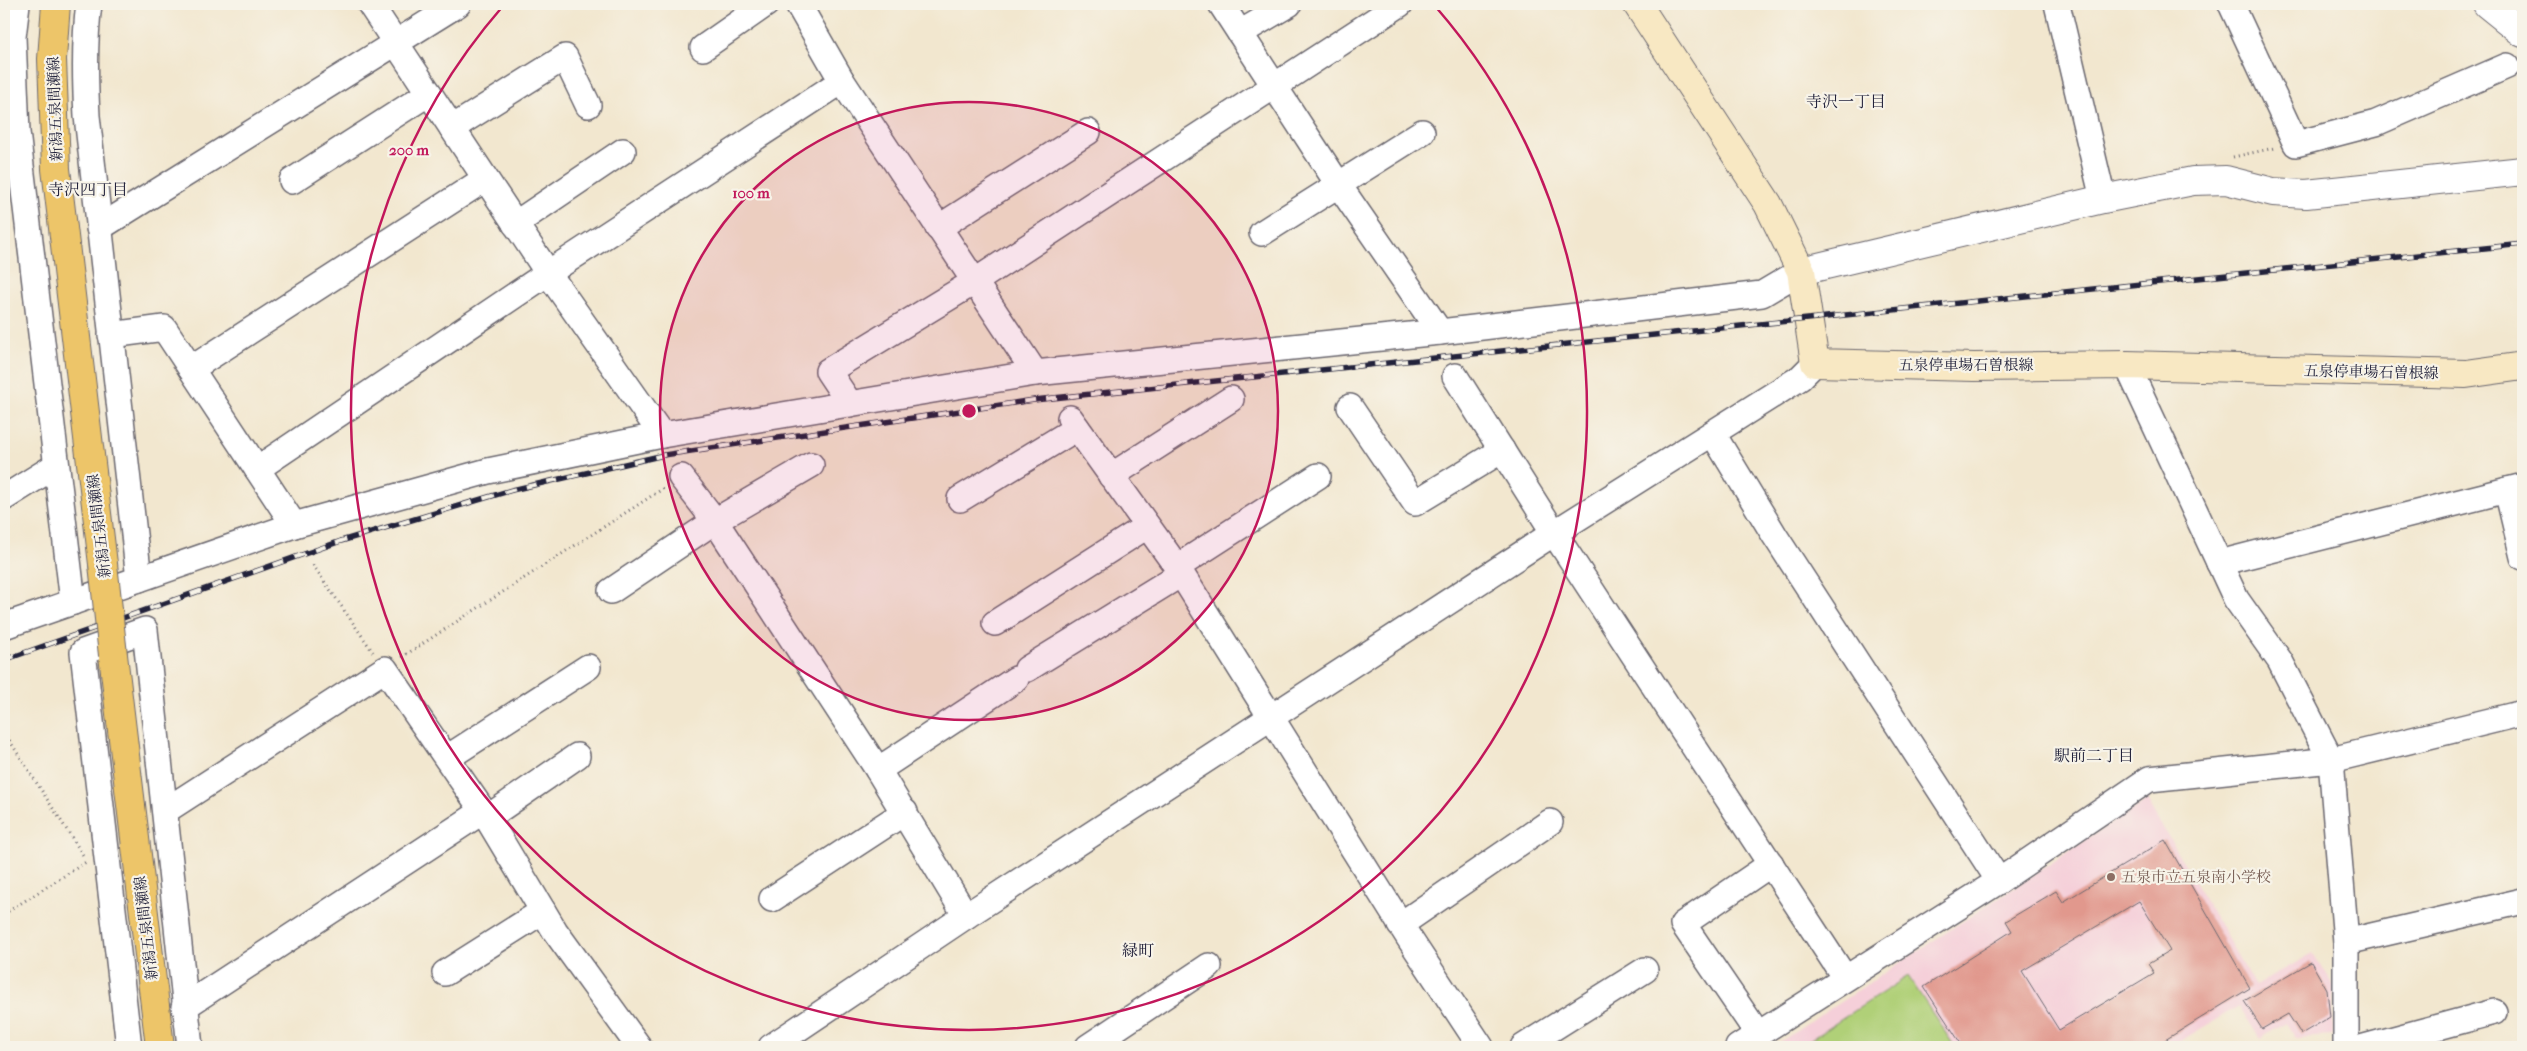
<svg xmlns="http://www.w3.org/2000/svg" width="2527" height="1051" viewBox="0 0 2527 1051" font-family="'IM FELL French Canon','Noto Serif JP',serif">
  <rect width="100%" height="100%" fill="#f7f3e8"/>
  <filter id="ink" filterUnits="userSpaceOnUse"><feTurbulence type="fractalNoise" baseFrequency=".02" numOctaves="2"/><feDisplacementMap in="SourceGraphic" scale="10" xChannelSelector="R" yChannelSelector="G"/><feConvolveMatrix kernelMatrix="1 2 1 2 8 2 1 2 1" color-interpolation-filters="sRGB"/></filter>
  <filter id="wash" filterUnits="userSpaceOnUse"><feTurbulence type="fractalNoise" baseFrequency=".0096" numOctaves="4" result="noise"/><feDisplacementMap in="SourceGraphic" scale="20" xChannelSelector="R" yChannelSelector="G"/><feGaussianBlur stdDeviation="1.12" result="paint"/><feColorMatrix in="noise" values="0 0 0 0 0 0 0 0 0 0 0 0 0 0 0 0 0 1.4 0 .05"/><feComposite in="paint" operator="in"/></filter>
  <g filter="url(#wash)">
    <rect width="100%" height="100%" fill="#f2e7cf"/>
    <!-- built -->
    <path fill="#f5cfd9" d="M 2147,800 L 2255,986 L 2313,953 L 2333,986 L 2333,1036 L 2296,1038 L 2286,1022 L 2260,1039 L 2239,1006 L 2170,1047 L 1772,1047 Z"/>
    <!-- green -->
    <path fill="#b0d078" stroke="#69795a" d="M 1908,976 L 1955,1047 L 1799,1047 Z"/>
    <g id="blocks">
      <!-- building -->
      <g fill="#e1988d" fill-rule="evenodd">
        <path d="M 2165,840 L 2250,988 L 2165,1040 L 2169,1047 L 1963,1047 L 1924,987 L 2012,931 L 2006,921 L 2056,891 L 2063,902 ZM 2139,901 L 2170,951 L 2148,964 L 2154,973 L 2059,1030 L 2022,971 Z"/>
        <path d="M 2311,962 L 2327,990 L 2330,1017 L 2301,1034 L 2288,1014 L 2262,1029 L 2244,1001 Z"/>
      </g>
    </g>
  </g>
  <g filter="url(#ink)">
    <use href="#blocks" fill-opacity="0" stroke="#6b676f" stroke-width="1"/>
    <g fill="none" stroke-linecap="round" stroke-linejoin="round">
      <!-- minor casing -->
      <g stroke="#6b676f" stroke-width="28">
        <g id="minor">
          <path d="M 17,4 L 13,37 L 17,132 L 73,602"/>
          <path d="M 89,4 C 84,41 85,79 87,116 L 139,579"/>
          <path d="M 370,4 L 548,273 L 662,435"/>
          <path d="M 798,4 L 842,81 L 1035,373"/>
          <path d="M 1221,4 L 1338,184 L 1440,332"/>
          <path d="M 2057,4 L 2103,199"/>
          <path d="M 2231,4 L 2296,144 L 2376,123 L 2507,66"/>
          <path d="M 1240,33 L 1289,4"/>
          <path d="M 703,48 L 766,4"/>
          <path d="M 452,128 L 565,57 L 588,105"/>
          <path d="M 292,181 L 429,93"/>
          <path d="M 515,224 L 623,151"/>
          <path d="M 99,228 L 458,4"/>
          <path d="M 938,228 L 1088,132"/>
          <path d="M 1262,233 L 1422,132"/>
          <path d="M 111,335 L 164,328 L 294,525"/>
          <path d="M 2127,365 L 2236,599 L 2280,661 L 2331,760 L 2346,942 L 2346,1047"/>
          <path d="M 191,369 L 485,179"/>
          <path d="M 1455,376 L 1554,533 L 1845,978"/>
          <path d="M 850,404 L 828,371 L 974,282 L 1400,4"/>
          <path d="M 1350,407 L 1415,503 L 1502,450"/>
          <path d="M 1070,418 L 1177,567 L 1409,938 L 1481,1047"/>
          <path d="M 1713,434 L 1775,536 L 1999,881"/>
          <path d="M 257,469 L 548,273 L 842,81"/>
          <path d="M 1111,476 L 1231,399"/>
          <path d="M 681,477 L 715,521 L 878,770 L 966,916"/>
          <path d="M 2507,490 L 2523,557"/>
          <path d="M 4,498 L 55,466"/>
          <path d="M 960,499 L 1077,428"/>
          <path d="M 2219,563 L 2523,486"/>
          <path d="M 1177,567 L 1318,476"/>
          <path d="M 611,591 L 715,521 L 811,465"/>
          <path d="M 995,623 L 1147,526"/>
          <path d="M 4,626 L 294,525 L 488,471 L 662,435 L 1035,373 L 1440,332 L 1762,294 L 1801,271"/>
          <path d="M 1027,669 L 1181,574"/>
          <path d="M 447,758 L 588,667"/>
          <path d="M 878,770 L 1016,679"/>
          <path d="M 165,811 L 385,669 L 483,811 L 555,931 L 639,1047"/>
          <path d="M 487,818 L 577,756"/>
          <path d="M 772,899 L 905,812"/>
          <path d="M 1400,925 L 1550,822"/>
          <path d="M 2346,942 L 2523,901"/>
          <path d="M 445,973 L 543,911"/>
          <path d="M 184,1007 L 483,811"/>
          <path d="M 1758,1034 L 1683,924 L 1771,864"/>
          <path d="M 129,1047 L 83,652 L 145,630 L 190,1047"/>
          <path d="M 771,1047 L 966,916 L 1554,533 L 1800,378 L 1815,363"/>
          <path d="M 1088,1047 L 1209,966"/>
          <path d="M 1523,1047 L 1645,970"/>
          <path d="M 1738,1047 L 1999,881 L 2149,779 L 2331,760 L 2523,713"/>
          <path d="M 2364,1047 L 2494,1012"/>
        </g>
      </g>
      <!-- tertiary casing -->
      <g stroke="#6b676f" stroke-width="30">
        <g id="tertiary">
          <path d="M 2487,4 L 2523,33"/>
          <path d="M 1801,271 L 2103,199 L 2193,181 L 2226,180 L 2273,192 L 2306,194 L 2523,171"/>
        </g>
      </g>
      <!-- secondary casing -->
      <g stroke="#6b676f" stroke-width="30">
        <path id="secondary" d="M 1637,4 L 1768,204 L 1801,271 L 1815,363 L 1974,367 L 2127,365 L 2466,374 L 2523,366"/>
      </g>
      <!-- primary casing -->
      <g stroke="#6b676f" stroke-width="30">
        <g id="primary">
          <path d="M 56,4 L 52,59 L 56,169 L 103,564"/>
          <path d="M 113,655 L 160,1047"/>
        </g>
      </g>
      <!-- path -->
      <g stroke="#6b676f" stroke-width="3" stroke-dasharray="1 4" stroke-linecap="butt">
        <path d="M 2233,157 L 2274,148"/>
        <path d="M 313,565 L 373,652"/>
        <path d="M 402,657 L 664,488"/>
        <path d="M 4,732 L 83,855"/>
        <path d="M 4,914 L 86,862"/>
      </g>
      <!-- minor -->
      <use href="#minor" stroke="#fff" stroke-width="25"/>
      <!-- tertiary -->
      <use href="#tertiary" stroke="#fff" stroke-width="28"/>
      <!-- secondary -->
      <use href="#secondary" stroke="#f8e8c3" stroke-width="28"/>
      <!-- primary -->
      <use href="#primary" stroke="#edc569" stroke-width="28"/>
      <!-- rail casing -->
      <g stroke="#22223b" stroke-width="5.5">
        <path id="rail" d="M 4,660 L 341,541 L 512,490 L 664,455 L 1034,400 L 2523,244"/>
      </g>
      <!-- rail -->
      <use href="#rail" stroke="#f7f3e8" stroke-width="4" stroke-dasharray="11" stroke-linecap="butt"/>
      <!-- primary-bridge casing -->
      <g stroke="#6b676f" stroke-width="30" stroke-linecap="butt">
        <path id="primary-bridge" d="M 103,564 L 113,655"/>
      </g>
      <!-- primary-bridge -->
      <use href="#primary-bridge" stroke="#edc569" stroke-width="28"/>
    </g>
  </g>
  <!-- distance rings -->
  <circle cx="969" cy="411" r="309" fill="#c2185b" fill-opacity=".12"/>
  <g fill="none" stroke="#c2185b" stroke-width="2.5">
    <circle cx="969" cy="411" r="309"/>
    <path d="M1435 6A618 618 0 1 1 503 6"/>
  </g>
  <!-- markers -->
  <circle fill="#8d6e63" stroke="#f7f3e8" stroke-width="2" cx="2111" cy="877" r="5"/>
  <g text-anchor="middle" stroke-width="4.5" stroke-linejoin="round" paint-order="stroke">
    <!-- street labels -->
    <g font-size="15" fill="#22223b" stroke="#f7f3e8">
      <text transform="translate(55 109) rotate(-92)" y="5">新潟五泉間瀬線</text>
      <text x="1966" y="370">五泉停車場石曽根線</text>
      <text transform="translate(2371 372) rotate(1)" y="5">五泉停車場石曽根線</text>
      <text transform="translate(99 526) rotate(-97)" y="5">新潟五泉間瀬線</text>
      <text transform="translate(146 928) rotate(-97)" y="5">新潟五泉間瀬線</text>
    </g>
    <!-- education labels -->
    <g font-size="15" fill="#785e54" stroke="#f7f3e8" text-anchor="start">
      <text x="2121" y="882">五泉市立五泉南小学校</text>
    </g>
    <!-- neighbourhood labels -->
    <g font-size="16" fill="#22223b" stroke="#f7f3e8">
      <text x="1846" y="107">寺沢一丁目</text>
      <text x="88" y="195">寺沢四丁目</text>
      <text x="2094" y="761">駅前二丁目</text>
      <text x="1138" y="956">緑町</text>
    </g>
  </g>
  <circle cx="969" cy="411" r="8" fill="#c2185b" stroke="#f7f3e8" stroke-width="2.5"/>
  <g font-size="15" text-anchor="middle" font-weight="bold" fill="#c2185b" stroke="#f7f3e8" stroke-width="4.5" stroke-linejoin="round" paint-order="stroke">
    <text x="409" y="155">200 m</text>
    <text x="751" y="198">100 m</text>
  </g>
  <!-- margin -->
  <rect width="2527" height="1051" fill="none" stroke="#f7f3e8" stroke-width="20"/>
</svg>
